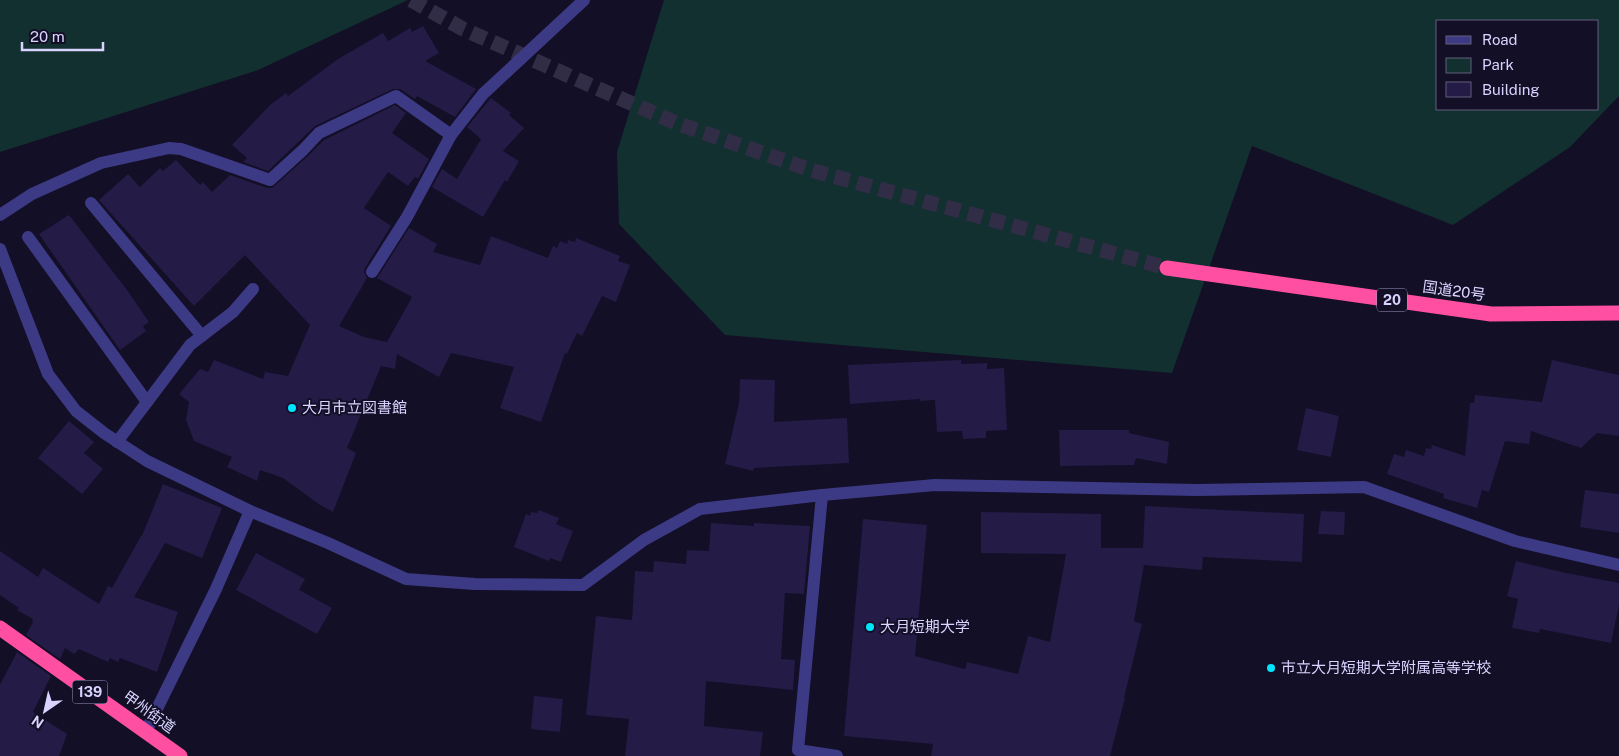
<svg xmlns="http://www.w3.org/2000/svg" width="1619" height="756" viewBox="0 0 1619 756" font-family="'Public Sans','Noto Sans JP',sans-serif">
  <rect width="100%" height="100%" fill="#130f26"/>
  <!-- green -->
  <g fill="#12302f" fill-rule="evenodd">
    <path d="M 0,0 L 408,0 L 258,70 L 0,152 Z"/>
    <path d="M 664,0 L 1619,0 L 1619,96 L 1570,147 L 1453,225 L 1252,146 L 1172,373 L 725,335 L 619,224 L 617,152 ZM 1438,21 L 1598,21 L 1598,109 L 1438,109 Z"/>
  </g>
  <!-- building -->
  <g fill="#241b47">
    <path d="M 423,26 L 439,53 L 425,61 L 476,89 L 455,117 L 417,96 L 415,99 L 400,89 L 393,89 L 315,126 L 268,171 L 243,162 L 247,158 L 232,145 L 270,105 L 286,93 L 288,96 L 338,59 L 383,33 L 388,41 L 410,28 L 412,32 Z"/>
    <path d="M 491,98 L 511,113 L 509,115 L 524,128 L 503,151 L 519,161 L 507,182 L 505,180 L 483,217 L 432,187 L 442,169 L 457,179 L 481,139 L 467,127 Z"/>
    <path d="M 395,105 L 406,113 L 392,133 L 429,159 L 418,179 L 415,177 L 408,186 L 388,172 L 364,208 L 391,226 L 365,268 L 364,272 L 367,278 L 339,326 L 364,337 L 387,342 L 412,297 L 377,278 L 409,228 L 437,244 L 433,252 L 480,265 L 491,236 L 548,258 L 553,246 L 557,248 L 560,241 L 567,244 L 568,240 L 575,242 L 576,238 L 620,256 L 618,261 L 630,265 L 616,302 L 602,296 L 582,336 L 577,333 L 567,354 L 565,353 L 541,422 L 500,408 L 514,367 L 451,353 L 439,377 L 397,354 L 395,369 L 381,366 L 347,448 L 356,453 L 333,512 L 320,505 L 283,478 L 260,470 L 257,481 L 227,467 L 232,457 L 194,441 L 186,420 L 189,402 L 179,394 L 200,369 L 208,372 L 214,360 L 263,379 L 265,372 L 288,376 L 310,325 L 245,255 L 194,306 L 99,200 L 128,174 L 140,187 L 160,168 L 163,171 L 176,160 L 200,185 L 203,182 L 212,192 L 230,175 L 267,188 L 272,188 L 308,156 L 324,140 Z"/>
    <path d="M 69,215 L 127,290 L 149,322 L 143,326 L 146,331 L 120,350 L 39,234 Z"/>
    <path d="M 961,360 L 961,364 L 987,363 L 987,369 L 1004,368 L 1007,430 L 986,431 L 986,438 L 963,439 L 962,431 L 937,432 L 935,400 L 920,401 L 920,399 L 850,404 L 848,365 Z"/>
    <path d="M 1552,360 L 1619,375 L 1619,436 L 1597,433 L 1581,448 L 1531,431 L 1529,444 L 1505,441 L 1489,492 L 1482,490 L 1477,508 L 1443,498 L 1444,494 L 1387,474 L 1394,454 L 1404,457 L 1406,450 L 1424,456 L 1426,448 L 1431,449 L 1432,445 L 1465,456 L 1470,403 L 1474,403 L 1475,395 L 1542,402 Z"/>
    <path d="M 740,379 L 775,380 L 774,422 L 847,418 L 849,463 L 754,468 L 753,471 L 725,464 L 739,403 Z"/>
    <path d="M 1306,408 L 1339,416 L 1331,457 L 1297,450 Z"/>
    <path d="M 69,421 L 94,442 L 84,453 L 103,469 L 82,494 L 38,458 Z"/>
    <path d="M 1059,430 L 1129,430 L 1129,433 L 1169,442 L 1167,464 L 1136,458 L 1134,465 L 1060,466 Z"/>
    <path d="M 163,484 L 222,508 L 202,558 L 165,543 L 134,597 L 178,612 L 157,672 L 120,658 L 118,662 L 110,658 L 108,662 L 79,649 L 74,654 L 65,648 L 60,659 L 26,635 L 33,622 L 32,621 L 33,619 L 17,610 L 19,608 L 0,595 L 0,551 L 38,577 L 43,568 L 99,604 L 108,586 L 112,588 L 141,536 L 142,536 Z"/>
    <path d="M 1585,490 L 1619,494 L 1619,533 L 1580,527 Z"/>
    <path d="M 1145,506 L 1304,514 L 1302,562 L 1203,557 L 1202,570 L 1144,565 L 1134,621 L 1142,624 L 1124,698 L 1125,698 L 1110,756 L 931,756 L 933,744 L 844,736 L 863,519 L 927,525 L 915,656 L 965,669 L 967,662 L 1018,674 L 1028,636 L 1050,642 L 1066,554 L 981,553 L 981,512 L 1101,514 L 1101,548 L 1143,548 Z"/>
    <path d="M 539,510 L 559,518 L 556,524 L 573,531 L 561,562 L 550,558 L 549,561 L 514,547 L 526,514 L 530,516 L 531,512 L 537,513 Z"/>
    <path d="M 1321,511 L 1345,512 L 1344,535 L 1318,534 Z"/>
    <path d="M 711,523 L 754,526 L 754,523 L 810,526 L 804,594 L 785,593 L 781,659 L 795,660 L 793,690 L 706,681 L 704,726 L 763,732 L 760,756 L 625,756 L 629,719 L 586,715 L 596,616 L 632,620 L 635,571 L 653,572 L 654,561 L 686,564 L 687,550 L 709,551 Z"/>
    <path d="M 256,553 L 305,579 L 299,590 L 332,608 L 317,634 L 236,590 Z"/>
    <path d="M 1516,561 L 1566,573 L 1619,583 L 1619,605 L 1611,643 L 1540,629 L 1539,633 L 1512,628 L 1518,599 L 1507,596 Z"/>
    <path d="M 17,652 L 51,676 L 33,712 L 67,734 L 59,756 L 0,756 L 0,685 Z"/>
    <path d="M 534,696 L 563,699 L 560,732 L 531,729 Z"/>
  </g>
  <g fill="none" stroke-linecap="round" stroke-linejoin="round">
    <!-- highway-tunnel -->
    <path stroke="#312d47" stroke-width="15" stroke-dasharray="15 8" stroke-linecap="butt" d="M 411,0 L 463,29 L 676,123 L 811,170 L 1167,268"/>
    <!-- minor -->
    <g stroke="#3d3a85" stroke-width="12">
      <path d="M 91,203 L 202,336"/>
      <path d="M 0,215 L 32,194 L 101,163 L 169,148 L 181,149 L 270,180 L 303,150 L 319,133 L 396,96 L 451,135"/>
      <path d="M 28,237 L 147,402"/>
      <path d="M 0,249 L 48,374 L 76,411 L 104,433 L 147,461 L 250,511 L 328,543 L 406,579 L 475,584 L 583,585 L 644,540 L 700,509 L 822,495 L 935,485 L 1197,490 L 1364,487 L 1515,541 L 1619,565"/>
      <path d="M 372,272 L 407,217 L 451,135 L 483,94 L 584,0"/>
      <path d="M 117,442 L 190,345 L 233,312 L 253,289"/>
      <path d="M 822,495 L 798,750 L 837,756"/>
      <path d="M 146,731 L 216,589 L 250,511"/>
    </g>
    <!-- highway -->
    <g stroke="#ff4fa3" stroke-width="15">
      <path d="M 1167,268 L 1491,314 L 1619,313"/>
      <path d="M 0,628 L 180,756"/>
    </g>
  </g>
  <!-- markers -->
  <g fill="#00e5ff" stroke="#130f26" stroke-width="2">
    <circle cx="292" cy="408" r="5"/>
    <circle cx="870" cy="627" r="5"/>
    <circle cx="1271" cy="668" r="5"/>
  </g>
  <g text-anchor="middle" stroke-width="4" stroke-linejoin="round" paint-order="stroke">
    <!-- shield labels -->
    <g fill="#130f26" stroke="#9e99be" stroke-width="1">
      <rect x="1377" y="288.5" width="30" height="23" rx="4"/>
      <rect x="72.5" y="680.5" width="35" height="23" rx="4"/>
    </g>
    <g font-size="14" font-weight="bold" fill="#d9d4ff">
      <text x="1392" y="305">20</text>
      <text x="90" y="697">139</text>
    </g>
    <!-- street labels -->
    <g font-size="15" fill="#d9d4ff" stroke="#130f26">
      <text transform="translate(1454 291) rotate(8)" y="5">国道20号</text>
      <text transform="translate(149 712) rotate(36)" y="5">甲州街道</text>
    </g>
    <!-- poi labels -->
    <g font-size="15" fill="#d9d4ff" stroke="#130f26" text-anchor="start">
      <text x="302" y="413">大月市立図書館</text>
      <text x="880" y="632">大月短期大学</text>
      <text x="1281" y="673">市立大月短期大学附属高等学校</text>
    </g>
  </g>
  <!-- legend -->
  <rect x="1436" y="20" width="162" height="90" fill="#130f26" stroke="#625e7d"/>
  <rect x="1446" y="36" width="25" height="8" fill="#3d3a85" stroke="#625e7d"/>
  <text x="1482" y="45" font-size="15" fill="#d9d4ff">Road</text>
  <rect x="1446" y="58" width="25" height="15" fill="#12302f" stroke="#625e7d"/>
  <text x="1482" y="70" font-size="15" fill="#d9d4ff">Park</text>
  <rect x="1446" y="82" width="25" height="15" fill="#241b47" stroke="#625e7d"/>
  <text x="1482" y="95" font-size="15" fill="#d9d4ff">Building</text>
  <!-- north arrow -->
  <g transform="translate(45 711) rotate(214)" stroke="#130f26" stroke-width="4" paint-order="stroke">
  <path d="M0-4L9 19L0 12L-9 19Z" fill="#d9d4ff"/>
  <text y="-8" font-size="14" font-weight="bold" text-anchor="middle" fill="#d9d4ff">N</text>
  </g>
  <!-- scale -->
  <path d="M22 42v8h81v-8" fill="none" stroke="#d9d4ff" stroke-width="2.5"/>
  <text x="30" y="42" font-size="15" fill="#d9d4ff" stroke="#130f26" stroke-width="4" paint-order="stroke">20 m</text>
</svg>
